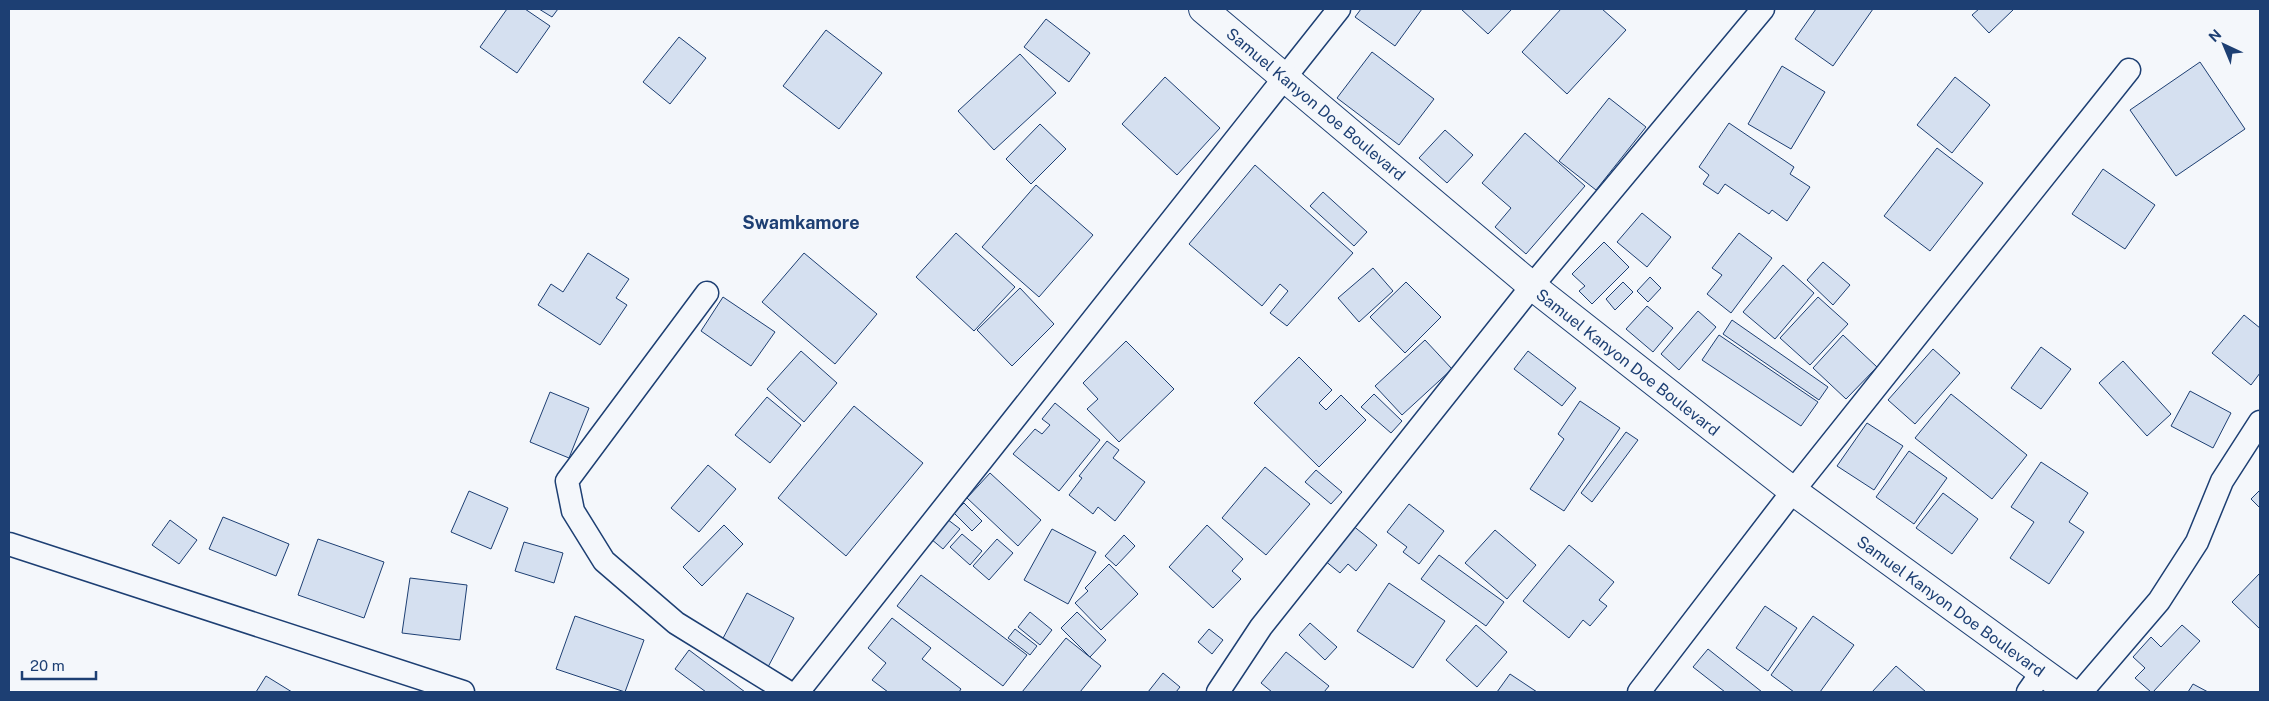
<svg xmlns="http://www.w3.org/2000/svg" width="2269" height="701" viewBox="0 0 2269 701" font-family="'Public Sans',sans-serif">
  <rect width="100%" height="100%" fill="#f4f7fb"/>
  <!-- building -->
  <g fill="#d5e0f0" stroke="#1d3f73">
    <path d="M 507,9 L 525,9 L 550,26 L 517,73 L 480,47 Z"/>
    <path d="M 539,9 L 558,9 L 552,17 Z"/>
    <path d="M 1361,9 L 1422,9 L 1395,46 L 1355,17 Z"/>
    <path d="M 1461,9 L 1512,9 L 1488,34 Z"/>
    <path d="M 1561,9 L 1602,9 L 1626,30 L 1567,94 L 1522,52 Z"/>
    <path d="M 1816,9 L 1873,9 L 1833,66 L 1795,39 Z"/>
    <path d="M 1979,9 L 2014,9 L 1989,33 L 1972,15 Z"/>
    <path d="M 1046,19 L 1090,53 L 1069,82 L 1024,47 Z"/>
    <path d="M 826,30 L 882,73 L 839,129 L 783,86 Z"/>
    <path d="M 679,37 L 706,58 L 670,104 L 643,82 Z"/>
    <path d="M 1372,52 L 1434,99 L 1399,145 L 1337,98 Z"/>
    <path d="M 1020,54 L 1056,93 L 994,150 L 958,111 Z"/>
    <path d="M 2200,62 L 2245,129 L 2176,176 L 2130,110 Z"/>
    <path d="M 1782,66 L 1825,92 L 1791,149 L 1748,124 Z"/>
    <path d="M 1165,77 L 1220,128 L 1177,175 L 1122,124 Z"/>
    <path d="M 1955,77 L 1990,105 L 1952,153 L 1917,125 Z"/>
    <path d="M 1609,98 L 1646,127 L 1596,190 L 1559,161 Z"/>
    <path d="M 1729,123 L 1794,167 L 1790,174 L 1810,187 L 1787,221 L 1772,210 L 1769,214 L 1725,184 L 1718,194 L 1703,184 L 1709,175 L 1699,167 Z"/>
    <path d="M 1040,124 L 1066,149 L 1031,184 L 1006,159 Z"/>
    <path d="M 1445,130 L 1473,155 L 1447,183 L 1419,158 Z"/>
    <path d="M 1525,133 L 1585,186 L 1526,254 L 1495,227 L 1511,208 L 1482,183 Z"/>
    <path d="M 1937,148 L 1983,183 L 1930,251 L 1884,216 Z"/>
    <path d="M 1255,165 L 1353,253 L 1287,326 L 1270,313 L 1288,291 L 1280,284 L 1262,306 L 1189,244 Z"/>
    <path d="M 2103,169 L 2155,205 L 2125,249 L 2072,214 Z"/>
    <path d="M 1036,185 L 1093,235 L 1039,297 L 982,247 Z"/>
    <path d="M 1323,192 L 1367,232 L 1354,246 L 1310,206 Z"/>
    <path d="M 1642,213 L 1671,237 L 1647,267 L 1617,242 Z"/>
    <path d="M 956,233 L 1015,287 L 974,331 L 916,277 Z"/>
    <path d="M 1739,233 L 1772,258 L 1731,313 L 1707,294 L 1722,275 L 1712,268 Z"/>
    <path d="M 1604,242 L 1629,267 L 1592,304 L 1579,291 L 1585,286 L 1572,274 Z"/>
    <path d="M 588,253 L 629,279 L 616,298 L 627,305 L 600,345 L 538,305 L 551,284 L 563,292 Z"/>
    <path d="M 804,253 L 877,314 L 835,364 L 762,302 Z"/>
    <path d="M 1823,262 L 1850,285 L 1833,305 L 1807,280 Z"/>
    <path d="M 1783,265 L 1814,293 L 1775,339 L 1743,312 Z"/>
    <path d="M 1373,268 L 1393,291 L 1359,322 L 1338,298 Z"/>
    <path d="M 1650,277 L 1661,288 L 1648,302 L 1637,291 Z"/>
    <path d="M 1406,282 L 1441,317 L 1405,353 L 1370,317 Z"/>
    <path d="M 1623,282 L 1633,292 L 1615,310 L 1606,299 Z"/>
    <path d="M 1020,288 L 1054,324 L 1012,366 L 977,330 Z"/>
    <path d="M 723,297 L 775,332 L 751,366 L 701,331 Z"/>
    <path d="M 1818,297 L 1848,324 L 1810,365 L 1780,338 Z"/>
    <path d="M 1647,306 L 1673,328 L 1653,352 L 1626,329 Z"/>
    <path d="M 1698,311 L 1716,327 L 1679,370 L 1661,354 Z"/>
    <path d="M 2244,315 L 2260,328 L 2260,373 L 2251,385 L 2212,353 Z"/>
    <path d="M 1732,320 L 1828,387 L 1819,400 L 1723,334 Z"/>
    <path d="M 1719,335 L 1818,402 L 1801,426 L 1702,360 Z"/>
    <path d="M 1843,335 L 1877,367 L 1846,399 L 1813,368 Z"/>
    <path d="M 1425,340 L 1452,369 L 1402,415 L 1375,386 Z"/>
    <path d="M 1126,341 L 1174,389 L 1119,442 L 1087,409 L 1098,399 L 1083,383 Z"/>
    <path d="M 2041,347 L 2071,369 L 2041,409 L 2011,388 Z"/>
    <path d="M 1933,349 L 1960,373 L 1915,424 L 1888,400 Z"/>
    <path d="M 801,351 L 837,383 L 804,422 L 767,389 Z"/>
    <path d="M 1528,351 L 1576,388 L 1562,406 L 1514,369 Z"/>
    <path d="M 1299,357 L 1332,390 L 1319,403 L 1326,410 L 1341,395 L 1366,420 L 1319,467 L 1254,403 Z"/>
    <path d="M 2123,361 L 2171,414 L 2147,436 L 2099,383 Z"/>
    <path d="M 2190,391 L 2231,413 L 2213,448 L 2171,426 Z"/>
    <path d="M 550,392 L 589,408 L 569,458 L 530,442 Z"/>
    <path d="M 1374,394 L 1402,421 L 1391,433 L 1361,407 Z"/>
    <path d="M 1951,394 L 2027,455 L 1992,499 L 1915,438 Z"/>
    <path d="M 767,397 L 801,425 L 770,463 L 735,435 Z"/>
    <path d="M 1580,401 L 1620,428 L 1564,511 L 1530,489 L 1564,439 L 1558,434 Z"/>
    <path d="M 1055,403 L 1100,440 L 1059,491 L 1013,454 L 1035,429 L 1042,434 L 1050,425 L 1042,419 Z"/>
    <path d="M 854,406 L 923,463 L 846,556 L 778,498 Z"/>
    <path d="M 1867,423 L 1903,446 L 1874,490 L 1837,466 Z"/>
    <path d="M 1626,432 L 1638,440 L 1592,502 L 1581,493 Z"/>
    <path d="M 1107,441 L 1119,450 L 1113,458 L 1145,482 L 1115,521 L 1098,507 L 1093,514 L 1069,495 L 1082,478 L 1079,476 Z"/>
    <path d="M 1909,451 L 1947,478 L 1914,524 L 1876,497 Z"/>
    <path d="M 2041,462 L 2088,493 L 2069,522 L 2084,532 L 2049,584 L 2010,558 L 2034,522 L 2011,507 Z"/>
    <path d="M 708,465 L 736,489 L 699,532 L 671,508 Z"/>
    <path d="M 1265,467 L 1310,504 L 1266,555 L 1222,518 Z"/>
    <path d="M 1316,470 L 1342,492 L 1331,504 L 1305,482 Z"/>
    <path d="M 990,473 L 1041,520 L 1018,546 L 967,498 Z"/>
    <path d="M 2260,490 L 2260,508 L 2251,499 Z"/>
    <path d="M 469,491 L 508,508 L 491,549 L 451,532 Z"/>
    <path d="M 1943,493 L 1978,519 L 1952,554 L 1916,528 Z"/>
    <path d="M 964,503 L 982,521 L 972,531 L 954,513 Z"/>
    <path d="M 1409,504 L 1444,531 L 1419,564 L 1403,552 L 1407,547 L 1387,532 Z"/>
    <path d="M 223,517 L 289,544 L 276,576 L 209,549 Z"/>
    <path d="M 947,519 L 960,529 L 943,549 L 931,539 Z"/>
    <path d="M 170,520 L 197,540 L 179,564 L 152,545 Z"/>
    <path d="M 724,525 L 743,544 L 702,586 L 683,567 Z"/>
    <path d="M 1207,525 L 1243,559 L 1232,571 L 1241,579 L 1213,608 L 1169,567 Z"/>
    <path d="M 1352,525 L 1377,545 L 1356,571 L 1348,564 L 1340,573 L 1324,560 Z"/>
    <path d="M 1052,529 L 1096,552 L 1068,604 L 1024,580 Z"/>
    <path d="M 1495,530 L 1536,565 L 1507,599 L 1465,563 Z"/>
    <path d="M 962,534 L 982,551 L 970,565 L 950,547 Z"/>
    <path d="M 1124,535 L 1135,546 L 1116,566 L 1105,556 Z"/>
    <path d="M 318,539 L 384,562 L 364,618 L 298,595 Z"/>
    <path d="M 997,539 L 1013,553 L 989,580 L 973,566 Z"/>
    <path d="M 524,542 L 563,553 L 554,583 L 515,571 Z"/>
    <path d="M 1569,545 L 1614,582 L 1599,600 L 1607,606 L 1590,626 L 1583,620 L 1569,638 L 1523,601 Z"/>
    <path d="M 1439,555 L 1504,602 L 1486,626 L 1421,579 Z"/>
    <path d="M 1109,564 L 1138,594 L 1101,630 L 1075,603 L 1088,591 L 1085,588 Z"/>
    <path d="M 2260,573 L 2260,629 L 2232,602 Z"/>
    <path d="M 921,575 L 1027,655 L 1003,686 L 897,606 Z"/>
    <path d="M 410,578 L 467,585 L 460,640 L 402,633 Z"/>
    <path d="M 1389,583 L 1445,621 L 1413,668 L 1357,631 Z"/>
    <path d="M 747,593 L 794,618 L 768,667 L 721,642 Z"/>
    <path d="M 1765,606 L 1797,628 L 1768,671 L 1736,648 Z"/>
    <path d="M 1030,612 L 1052,630 L 1040,645 L 1018,627 Z"/>
    <path d="M 1077,612 L 1106,640 L 1090,657 L 1061,628 Z"/>
    <path d="M 575,616 L 644,640 L 625,692 L 556,669 Z"/>
    <path d="M 1813,616 L 1854,645 L 1820,692 L 1794,692 L 1771,675 Z"/>
    <path d="M 892,618 L 931,648 L 922,659 L 961,689 L 959,692 L 888,692 L 872,680 L 886,663 L 868,648 Z"/>
    <path d="M 1310,623 L 1337,647 L 1325,660 L 1299,635 Z"/>
    <path d="M 1476,625 L 1507,652 L 1477,687 L 1446,660 Z"/>
    <path d="M 2182,625 L 2200,641 L 2153,692 L 2151,692 L 2135,678 L 2145,668 L 2133,657 L 2151,637 L 2161,647 Z"/>
    <path d="M 1015,629 L 1037,646 L 1030,655 L 1008,638 Z"/>
    <path d="M 1209,629 L 1223,640 L 1212,654 L 1198,642 Z"/>
    <path d="M 1066,638 L 1101,666 L 1080,692 L 1022,692 Z"/>
    <path d="M 1708,649 L 1762,692 L 1725,692 L 1693,667 Z"/>
    <path d="M 689,650 L 745,692 L 706,692 L 675,669 Z"/>
    <path d="M 1286,652 L 1329,686 L 1324,692 L 1272,692 L 1261,683 Z"/>
    <path d="M 1896,666 L 1926,692 L 1872,692 Z"/>
    <path d="M 1163,673 L 1180,687 L 1176,692 L 1148,692 Z"/>
    <path d="M 1510,674 L 1537,692 L 1497,692 Z"/>
    <path d="M 266,676 L 292,692 L 256,692 Z"/>
    <path d="M 2193,684 L 2208,692 L 2188,692 Z"/>
  </g>
  <g fill="none" stroke-linecap="round" stroke-linejoin="round">
    <!-- minor casing -->
    <g stroke="#1d3f73" stroke-width="25">
      <g id="minor">
        <path d="M 707,293 L 567,481 L 573,511 L 604,561 L 676,623 L 788,692"/>
        <path d="M 9,544 L 463,692"/>
        <path d="M 798,692 L 1339,9"/>
        <path d="M 1218,692 L 1261,627 L 1532,286 L 1763,9"/>
        <path d="M 1639,692 L 1793,491 L 2129,70"/>
        <path d="M 2028,692 L 2042,672"/>
        <path d="M 2081,692 L 2159,601 L 2197,542 L 2222,481 L 2260,422"/>
      </g>
    </g>
    <!-- tertiary casing -->
    <g stroke="#1d3f73" stroke-width="30">
      <path id="tertiary" d="M 1203,9 L 1532,286 L 1793,491 L 2070,692"/>
    </g>
    <!-- minor -->
    <use href="#minor" stroke="#f4f7fb" stroke-width="22"/>
    <!-- tertiary -->
    <use href="#tertiary" stroke="#f4f7fb" stroke-width="28"/>
  </g>
  <g text-anchor="middle" stroke-width="4" stroke-linejoin="round" paint-order="stroke">
    <!-- street labels -->
    <g font-size="16" fill="#1d3f73" stroke="#f4f7fb">
      <text transform="translate(1316 104) rotate(40)" y="6">Samuel Kanyon Doe Boulevard</text>
      <text transform="translate(1628 362) rotate(38)" y="6">Samuel Kanyon Doe Boulevard</text>
      <text transform="translate(1951 606) rotate(36)" y="6">Samuel Kanyon Doe Boulevard</text>
    </g>
    <!-- neighbourhood labels -->
    <g font-size="18" font-weight="bold" fill="#1d3f73" stroke="#f4f7fb">
      <text x="801" y="229">Swamkamore</text>
    </g>
  </g>
  <!-- border -->
  <rect width="2269" height="701" fill="none" stroke="#1d3f73" stroke-width="20"/>
  <!-- north arrow -->
  <g transform="translate(2224 45) rotate(316)" stroke="#f4f7fb" stroke-width="4" paint-order="stroke">
  <path d="M0-4L9 19L0 12L-9 19Z" fill="#1d3f73"/>
  <text y="-8" font-size="14" font-weight="bold" text-anchor="middle" fill="#1d3f73">N</text>
  </g>
  <!-- scale -->
  <path d="M22 671v8h74v-8" fill="none" stroke="#1d3f73" stroke-width="2.5"/>
  <text x="30" y="671" font-size="15" fill="#1d3f73" stroke="#f4f7fb" stroke-width="4" paint-order="stroke">20 m</text>
</svg>
